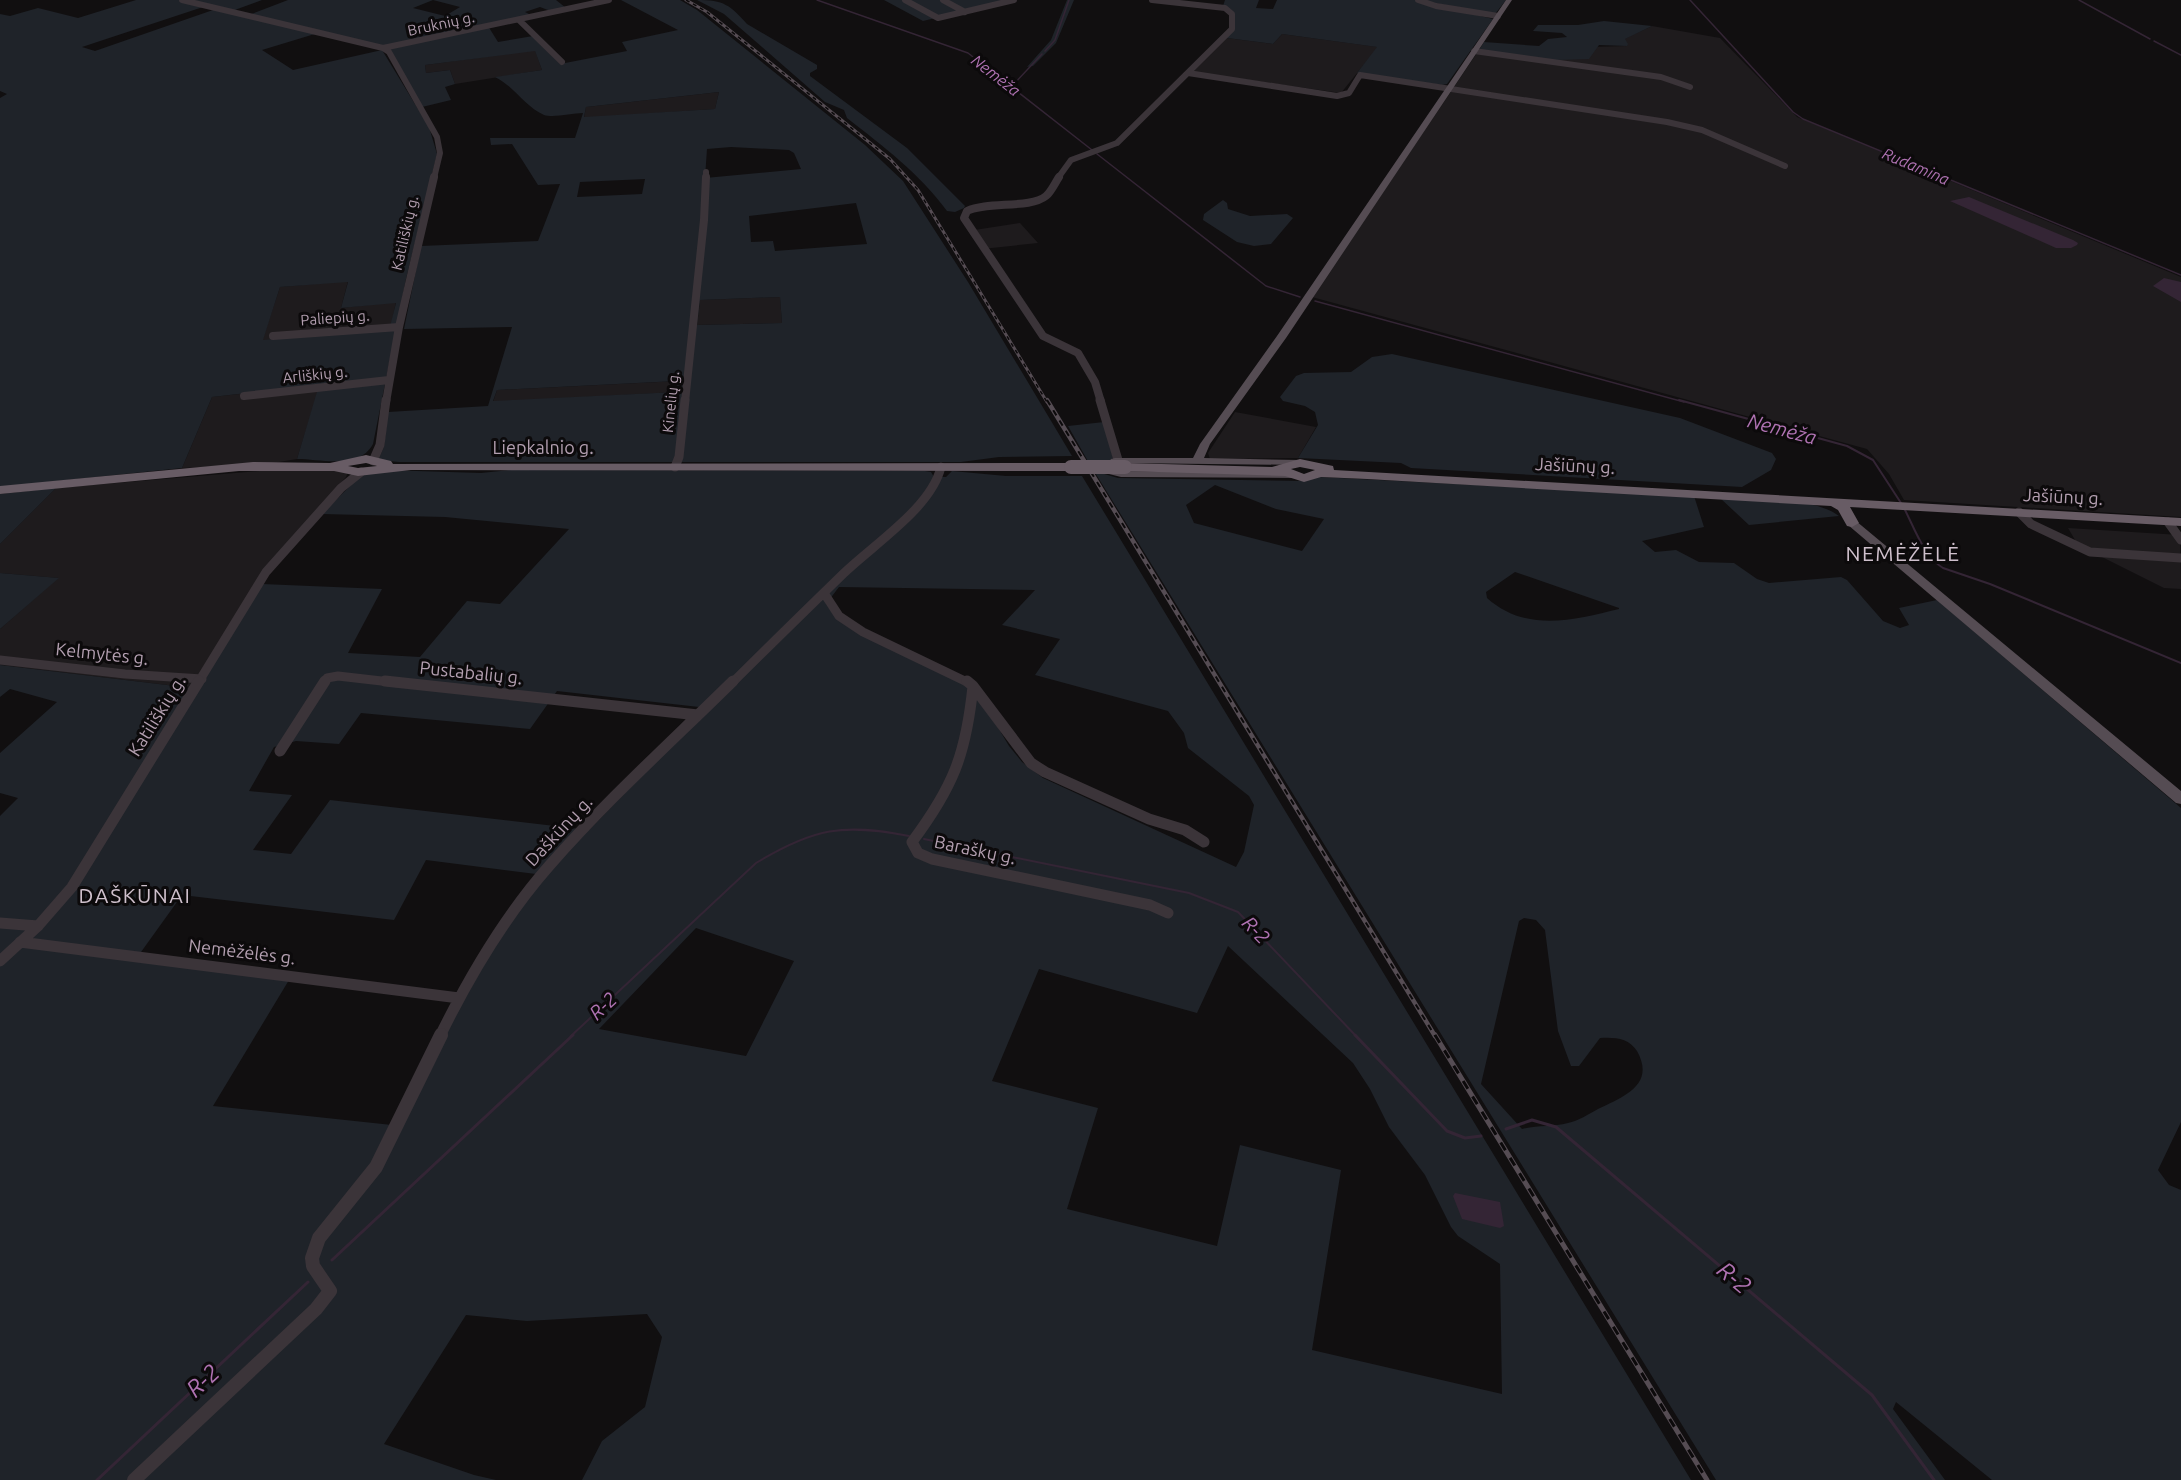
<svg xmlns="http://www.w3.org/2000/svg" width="2181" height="1480" font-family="Ubuntu,sans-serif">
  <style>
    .built { fill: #1e1b1d }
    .green { fill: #1f2329; fill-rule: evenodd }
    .water { fill: #342535 }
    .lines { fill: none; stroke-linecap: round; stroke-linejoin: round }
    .stream-far2 { stroke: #342535; stroke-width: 1.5 }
    .stream-far1 { stroke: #342535; stroke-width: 2 }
    .stream { stroke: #342535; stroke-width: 3 }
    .minor-far4 { stroke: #3b3439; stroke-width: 6 }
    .minor-far3 { stroke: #3b3439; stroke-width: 8 }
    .minor-far2 { stroke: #3b3439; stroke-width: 9 }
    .minor-far1 { stroke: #3b3439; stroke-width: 11 }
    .minor { stroke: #3b3439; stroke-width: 14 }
    .major { fill: #554c53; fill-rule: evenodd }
    .highway { fill: #685c65; fill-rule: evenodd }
    .rail-far2-casing { stroke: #554c53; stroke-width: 3 }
    .rail-far1-casing { stroke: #554c53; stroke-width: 4.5 }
    .rail-casing { stroke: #554c53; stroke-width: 5 }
    .rail-far2 { stroke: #0c0a0b; stroke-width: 1.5; stroke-dasharray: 4; stroke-linecap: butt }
    .rail-far1 { stroke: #0c0a0b; stroke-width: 2; stroke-dasharray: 6; stroke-linecap: butt }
    .rail { stroke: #0c0a0b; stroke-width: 3; stroke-dasharray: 9; stroke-linecap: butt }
    .highway-bridge { stroke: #685c65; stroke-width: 14 }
    .labels { text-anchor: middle; stroke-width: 6; stroke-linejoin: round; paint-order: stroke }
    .far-street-label { font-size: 15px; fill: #b39fb0; stroke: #0c0a0b }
    .far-water-label { font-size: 16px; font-style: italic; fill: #af72b2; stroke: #0c0a0b }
    .street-label { font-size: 18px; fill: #b39fb0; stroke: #0c0a0b }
    .water-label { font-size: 20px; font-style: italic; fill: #af72b2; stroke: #0c0a0b }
    .quarter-label { font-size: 21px; letter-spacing: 1.5px; fill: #cfc0cc; stroke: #0c0a0b }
    .near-water-label { font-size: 24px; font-style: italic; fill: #af72b2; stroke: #0c0a0b }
  </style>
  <rect width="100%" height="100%" fill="#110f10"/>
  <path class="built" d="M1652,26l68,12 77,79 384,160v240l-277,-17 -15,-26 -22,-25 -555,-152 167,-247 148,-4 -3,-7z
    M1282,34l96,13 -37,46 -148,-21 34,-34 46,6z
    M535,50l7,20 -87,14 -5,-14 -24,3 -1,-8z
    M719,92l-4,17 -131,9 2,-11z
    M1020,223l18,20 -56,6 -14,-18z
    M348,281l-7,27 55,-6 -6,28 -128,11 18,-54z
    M780,297l2,26 -85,2 3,-25z
    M678,381l-1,11 -184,10 4,-12z
    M320,385l-23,74 -30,5 -85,4 30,-71z
    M1235,412l81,15 -18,31 -88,1 -2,-6z
    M337,470l11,2 -2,5 -68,77 -86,134 -192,-23v-36l58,-51 -58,-5v-29l56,-56 203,-17z
    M2068,528l112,7 1,54 -17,-1 -86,-43z"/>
  <path class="green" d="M136,0h43l139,33 -56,17 31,20 89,-20 47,77 8,27 -31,125 -33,165c-14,26 -52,15 -76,15l22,-74 -107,12 -30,71 -182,19v-389l7,-4 -7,-3v-77l10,2 28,-8 40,10zM203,7l10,3 -118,41 -13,-4zM348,282l-7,26 55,-5 -7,27 -126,10 17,-53z
    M187,0h75l-30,11z
    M288,0h268l10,8 -13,4 -13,-5 -15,5 8,4 -45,10 10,16 35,-6 27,28 67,-13 -5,-9 56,-12 -57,-30h59l17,10 168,135 38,36 65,101 104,174 -73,1 -38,5h-562l-21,-2 6,-13 4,-35 100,-6 24,-79 -108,2 17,-83 117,-5 22,-57 -22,1 -26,-41 -21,1 -1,-7h85l8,-25c-11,0 -29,5 -39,2 -19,-8 -30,-29 -49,-38l47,-7 -7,-19 -110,14 1,8 24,-3 5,14 -10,3 6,13 -29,7 -32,-55 -141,-37zM433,0l27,7 -15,9 -32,-8zM719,92l-4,17 -131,8 2,-10zM731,147l58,3 5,3 7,16 -96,9 2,-29zM645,179l-3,15 -65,3 3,-15zM856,203l11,41 -92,7 -2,-10 -22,1 -2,-26zM780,297l2,26 -85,2 3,-25zM677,381l-1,11 -183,9 4,-11z
    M697,0c27,0 33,5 50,24l70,41v4l-7,4v3l97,72 58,58 -1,2 -9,4 -8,-1c-28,-38 -63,-64 -100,-93l-3,-8 -19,-8 -101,-88z
    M884,0h126l-87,21z
    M1067,0h7l-18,43 -23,23 -6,1 24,-27z
    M1225,0h34l-3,8 17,1 4,-9h138l78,19 -46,65 -5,1 -85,-12 20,-26 -95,-13 -9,10 -46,-6 6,-25 -10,-7z
    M1420,0h86l-11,14h-5z
    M1604,21l48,5 -27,13 3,5 -1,2 -28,-1 -10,14 -34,1 -76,-10 5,-8 55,4 9,-7 19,-2 -5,-4 -29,-2 5,-6h40z
    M1223,200l4,3 1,6 22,7 37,-2 6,4 -22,26 -17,2 -17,-4 -34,-22 1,-6z
    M1392,354l288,64 92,35 4,6 -5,11 -29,17 -331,-19 -10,-5 -103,-5 20,-33 -3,-13 -10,-6 -22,-5 -3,-4 16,-21 8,-3 47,-1 21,-15z
    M1104,422l9,36 -3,3 -21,2 -21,-37z
    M385,470l96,3 30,-3 414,1 6,1 3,5h12l6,-6 54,5h76l609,1004h-1109l20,-39 43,-34 17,-70 -15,-23 -120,7 -61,-6 -82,129 90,31 22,5h-496v-515l44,-39 218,-342 120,5 -34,64 72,4 47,-56 33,3 69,-75 -124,-12 -123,-3 39,-39zM839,587l196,3 -33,35 58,14 -25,36 133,36 16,22 4,15 61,48 5,9 -10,47 -8,15 -193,-89 -21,-16 -13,-16 -28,-47 -24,-20 -119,-59 -12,-16zM557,691l151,17 -119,122 -259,-30 -39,54 -38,-4 39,-55 -43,-4 25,-44 22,-6 43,3 22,-31 169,16zM426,860l110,14 -144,251 -179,-19 76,-126 -153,-21 46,-64 212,25zM696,928l98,33 -48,95 -147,-27zM1228,946l125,117 17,26 19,38 36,48 26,52 7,9 42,28 2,130 -190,-44 29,-180 -101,-25 -23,101 -150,-37 31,-101 -106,-27 47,-112 158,44z
    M1094,471l24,7 186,3 15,-4 375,19 10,31 -62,14 13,11 21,-2 23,12 35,1 23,16 12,4 72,-6 6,3 36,41 17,7 9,-3 -10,-17 38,-8 244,208v314l-23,48 11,15 12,5v290h-189l-96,-78 -3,7 52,71h-229zM1215,485l61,24 48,10 -22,32 -108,-28 -8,-18zM1515,572l104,36v1c-45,11 -93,24 -132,-11l-1,-6zM1524,918l12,2 9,10 13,101 13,35h8l21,-28c14,-1 29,0 37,13 19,34 -14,46 -39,58 -9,5 -20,12 -30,14 -15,4 -30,2 -46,6l-41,-45 38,-163z
    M56,488l-56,56v-50z
    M1720,498c33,2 93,-2 119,18l-90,9z
    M0,573l59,5 -59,51z
    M0,665l192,23 -132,210 -60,58v-140l18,-18 -18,-5v-40l57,-51 -47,-13 -10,8z"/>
  <path class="water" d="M1969,197l104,43 5,3 -1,2 -6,3h-15l-106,-47z
    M2164,278l17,4v20l-28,-16z
    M1455,1193l45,9 4,24 -4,2 -38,-9 -9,-23z"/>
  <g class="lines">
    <path class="stream-far2" d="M817,0l151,53 124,97
      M1690,0l103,112 10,7 378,156
      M2079,0l71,39
      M2154,41l27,14
      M1045,51l10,-11 14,-40
      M1012,86l30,-32
      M1097,154l169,132 34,11
      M1315,301l369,101"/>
    <path class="stream-far1" d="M1679,400l168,46 26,14 28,43
      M1904,508c10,19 20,49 39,60l47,16 191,79
      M924,839l265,54 49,19 118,124
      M571,1036l185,-173c58,-35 87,-40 153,-27"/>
    <path class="stream" d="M1355,1035l92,96 18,7 16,-2
      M1506,1129l26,-9 24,7 316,268 62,85
      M332,1260l241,-225
      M97,1480l211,-198"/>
    <path class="minor-far4" d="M182,0l201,48 6,4 48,85 3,16 -6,25
      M905,0l33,18 76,-18
      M943,0l22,12
      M1418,0l18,6 62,10
      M519,20l43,42
      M383,48l226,-48
      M1474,51l187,26 29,10
      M1188,73l149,23 12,-3 11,-18 307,47 35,8 83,36
      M706,178v-6
      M1058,178l13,-18 46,-17 115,-114v-15l-7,-6 -73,-8"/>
    <path class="minor-far3" d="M1059,177c-4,6 -8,15 -13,19 -16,13 -58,5 -79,15l-3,7 79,118 35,17 17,29 6,20
      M273,336l126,-9
      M244,396l145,-16
      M386,402l13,-75 35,-150
      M685,402l19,-182 2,-43"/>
    <path class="minor-far2" d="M1100,400l18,60
      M373,461l7,-16 6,-45
      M675,467l4,-10 6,-57
      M2019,512l12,12 59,28 91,6
      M2168,522l13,18
      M824,593l15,23 24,16 106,51
      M0,660l125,14 77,5
      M198,683l68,-111 75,-84 20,-16
      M324,683l3,-5 11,-2 61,7
      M732,683c37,-37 74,-73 111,-109 31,-30 88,-66 98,-107"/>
    <path class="minor-far1" d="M385,681l313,34
      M967,681l6,5c-7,69 -20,101 -61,156l6,11 14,6 218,46 18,8
      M973,686l58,77 14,9 104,47 36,11 19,12
      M280,751l45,-70
      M0,923l38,3
      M20,942l439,56
      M0,961l38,-35 34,-39 127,-206
      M440,1036c29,-59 65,-120 109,-170 57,-65 122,-124 184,-185"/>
    <path class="minor" d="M134,1480l182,-171 14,-18 -17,-25 -1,-8 7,-20 57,-71 65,-132"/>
    <path class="major" d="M1506,0h6l-226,338 -76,106 -6,14 96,2 4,1v4l-181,-2 -6,3 1,4 3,1 175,2 4,1v4l-179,-1 -12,-3 -3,-8 5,-7 4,-1h78l7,-14 77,-108z
      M1852,520l4,1 325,270v13l-5,-1 -328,-278v-4z"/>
    <path class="highway" d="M366,455l25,6 2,3 678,-1 7,4 -7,4 -660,-1 -53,6 -24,-5h-95l-239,23v-8l253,-24 77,1zM366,463l11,3 -19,2 -10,-2z
      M1300,459l33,7 1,4 847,48v8l-331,-19 9,16 -7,4 -5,-1 -9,-16 -7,-4 -464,-27 -46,-2 -17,5 -19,-6 -160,-5 -7,-4 7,-4 147,4zM1300,467l15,3 -11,4 -13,-5z"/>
    <g class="rail-far2-casing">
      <path id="rail-far2" d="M686,0l21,12 183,147 28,31 129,212"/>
    </g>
    <g class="rail-far1-casing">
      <path id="rail-far1" d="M1047,400l388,636"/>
    </g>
    <g class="rail-casing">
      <path id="rail" d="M1435,1035l272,445"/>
    </g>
    <use href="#rail-far2" class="rail-far2"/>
    <use href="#rail-far1" class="rail-far1"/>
    <use href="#rail" class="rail"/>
    <path class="highway-bridge" d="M1071,467h54"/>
  </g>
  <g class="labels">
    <g class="far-street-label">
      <text transform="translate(441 24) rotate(-12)" y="5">Bruknių g.</text>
      <text transform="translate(405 233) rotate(-77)" y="5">Katiliškių g.</text>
      <text transform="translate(335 318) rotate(-4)" y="5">Paliepių g.</text>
      <text transform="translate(315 375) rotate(-6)" y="5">Arliškių g.</text>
      <text transform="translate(671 402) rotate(-84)" y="5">Kinelių g.</text>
    </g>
    <g class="far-water-label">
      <text transform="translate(996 75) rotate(38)" y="6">Nemėža</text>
      <text transform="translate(1916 166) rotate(23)" y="6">Rudamina</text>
    </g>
    <g class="street-label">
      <text x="543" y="454">Liepkalnio g.</text>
      <text transform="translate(1575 466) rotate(3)" y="6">Jašiūnų g.</text>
      <text transform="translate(2063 497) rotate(3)" y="6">Jašiūnų g.</text>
      <text transform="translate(102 654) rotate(6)" y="6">Kelmytės g.</text>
      <text transform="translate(471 673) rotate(6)" y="6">Pustabalių g.</text>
      <text transform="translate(157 716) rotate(-58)" y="6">Katiliškių g.</text>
      <text transform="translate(559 831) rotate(-47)" y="6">Daškūnų g.</text>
      <text transform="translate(975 850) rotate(12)" y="6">Baraškų g.</text>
      <text transform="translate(242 952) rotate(7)" y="6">Nemėžėlės g.</text>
    </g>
    <g class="water-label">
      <text transform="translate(1782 429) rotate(15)" y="7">Nemėža</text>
      <text transform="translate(1256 930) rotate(46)" y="7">R-2</text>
      <text transform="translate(603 1006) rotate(-43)" y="7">R-2</text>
    </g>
    <g class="quarter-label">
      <text x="1903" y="561">NEMĖŽĖLĖ</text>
      <text x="135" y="903">DAŠKŪNAI</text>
    </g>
    <g class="near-water-label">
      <text transform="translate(1734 1278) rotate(40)" y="8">R-2</text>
      <text transform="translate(203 1381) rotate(-43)" y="8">R-2</text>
    </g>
  </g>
</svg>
